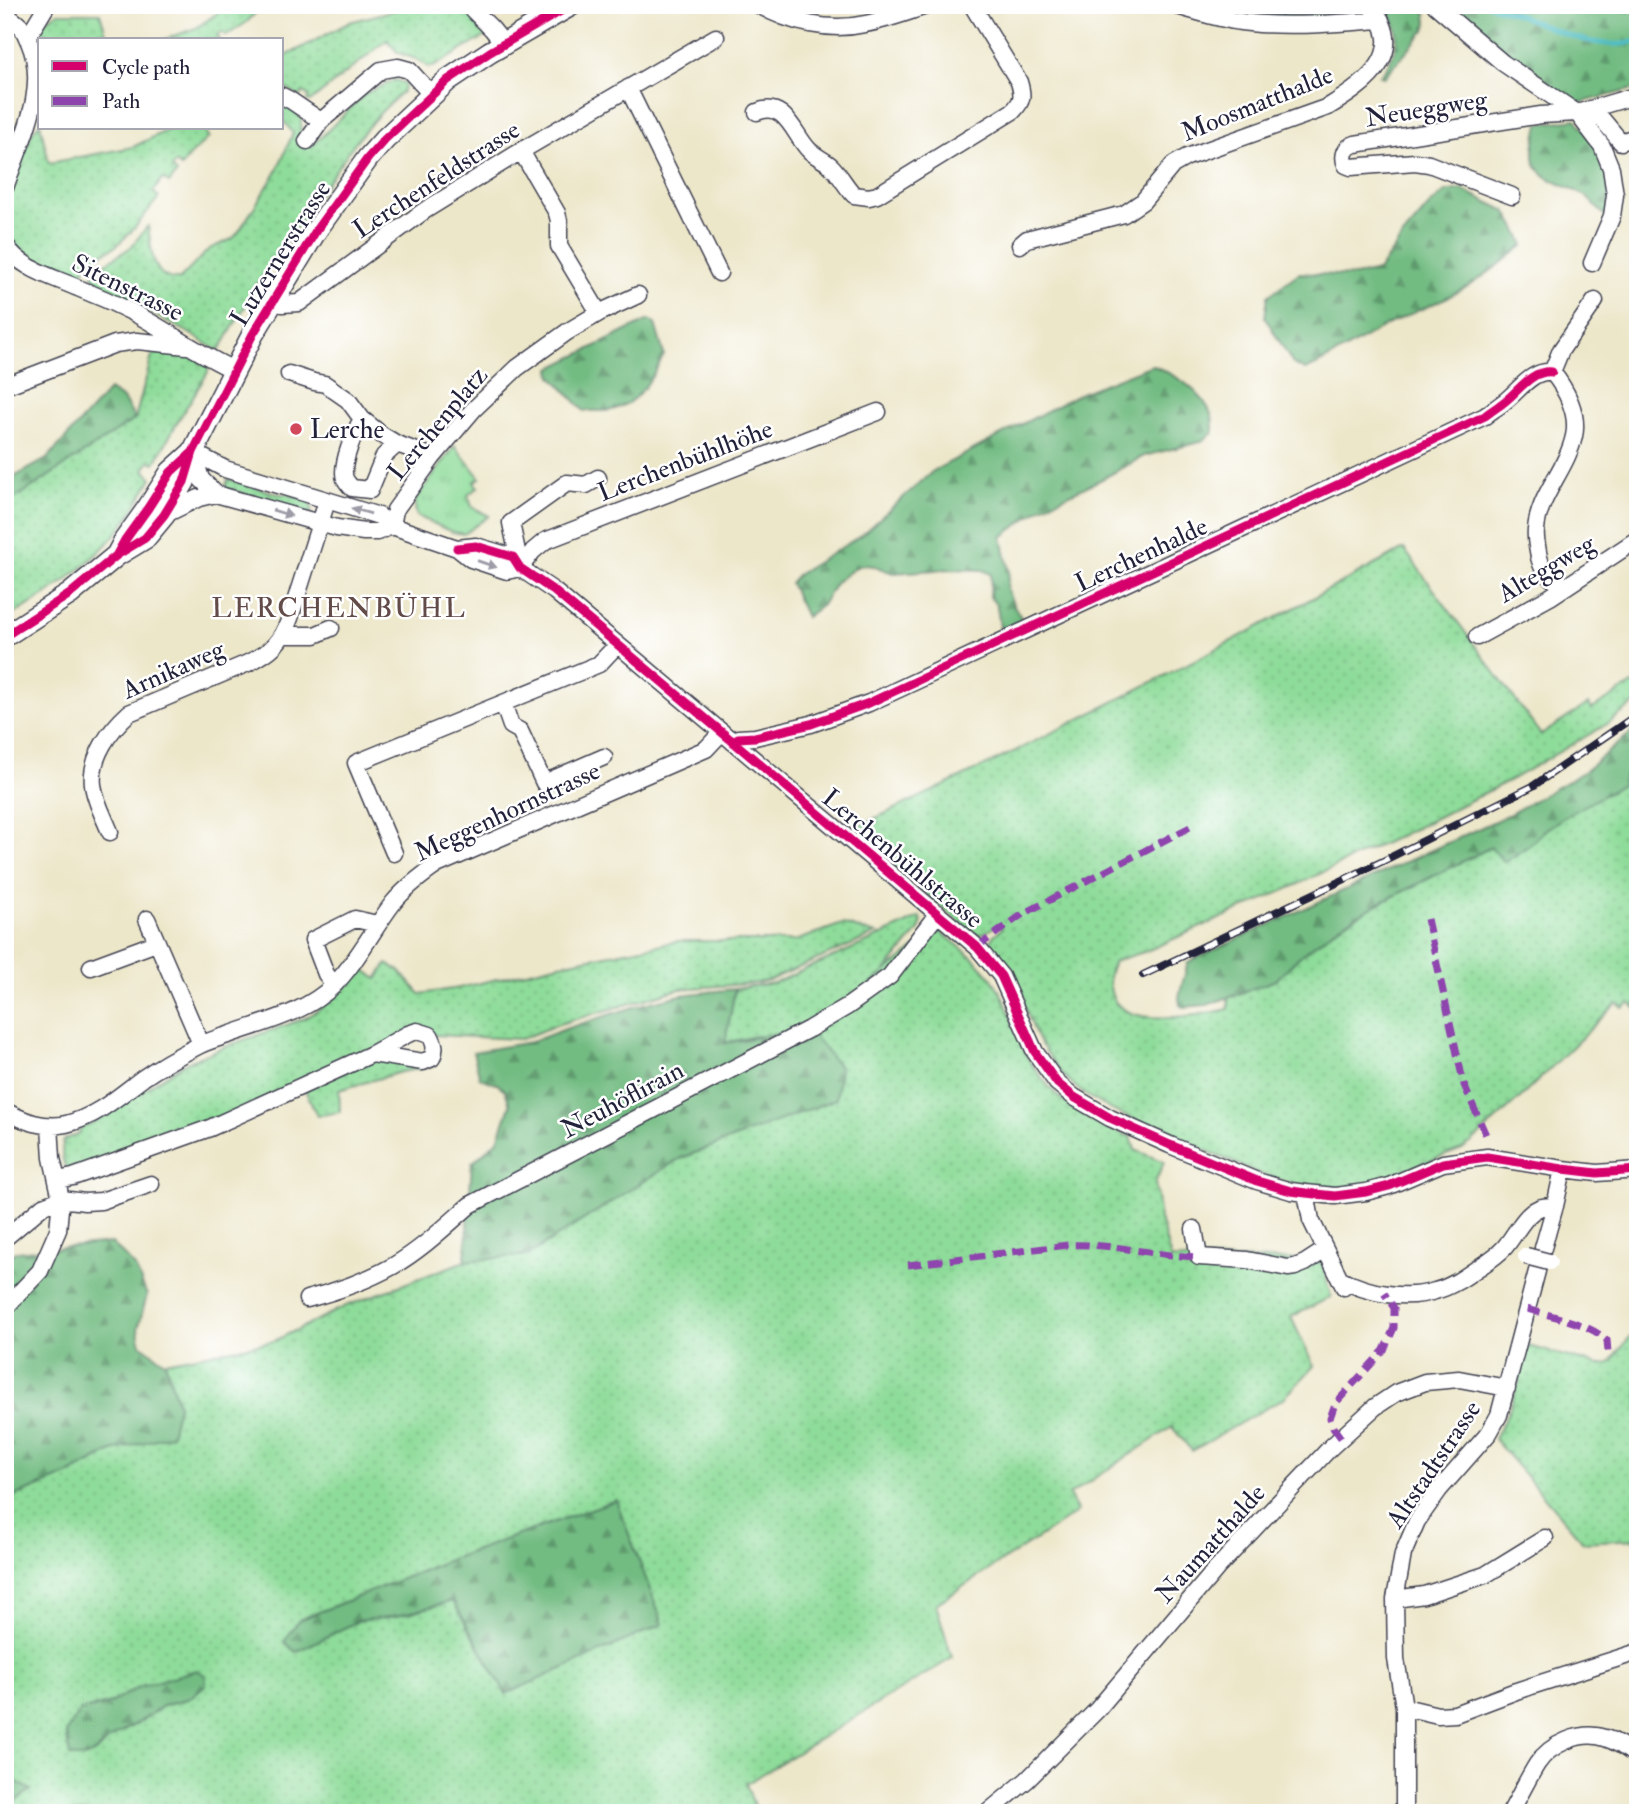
<svg xmlns="http://www.w3.org/2000/svg" width="1643" height="1818" font-family="'IM FELL Double Pica',serif">
  <style>
    .grass { fill: url(#grass-dots); stroke: #587f6a; stroke-width: 2; fill-rule: evenodd }
    .forest { fill: url(#forest-firs); stroke: #4a6f5e; stroke-width: 2 }
    .park { fill: url(#park-tufts); stroke: #587f6a; stroke-width: 2 }
    .lines { fill: none; stroke-linecap: round; stroke-linejoin: round }
    .stream { stroke: #4dbcc3; stroke-width: 5 }
    .minor-casing { stroke: #404050; stroke-width: 19 }
    .major-casing { stroke: #404050; stroke-width: 24 }
    .minor { stroke: #fff; stroke-width: 16 }
    .major { stroke: #fff; stroke-width: 21 }
    .rail-casing { stroke: #22223b; stroke-width: 8 }
    .rail { stroke: #fff; stroke-width: 5; stroke-dasharray: 16; stroke-linecap: butt }
    .minor-bridge-casing { stroke: #404050; stroke-width: 19; stroke-linecap: butt }
    .minor-bridge { stroke: #fff; stroke-width: 16 }
    .quiet { stroke: #8e44ad; stroke-width: 7; stroke-dasharray: 14 7; stroke-linecap: butt }
    .cycleway-casing { stroke: #fff; stroke-width: 13 }
    .cycleway { stroke: #d6006c; stroke-width: 9 }
    .oneway { fill: #9c9ca7 }
    .poi-dot { fill: #d1495b; stroke: #fff; stroke-width: 2.5 }
    .labels { text-anchor: middle; stroke-width: 5; stroke-linejoin: round; paint-order: stroke }
    .street-label { font-size: 26px; fill: #22223b; stroke: #fff }
    .poi-label { font-size: 26px; fill: #22223b; stroke: #fff; text-anchor: start }
    .neighbourhood-label { font-size: 28px; letter-spacing: 2px; fill: #624b48; stroke: #fff }
  </style>
  <defs>
    <pattern id="grass-dots" width="8" height="8" patternUnits="userSpaceOnUse" patternTransform="scale(1.75)"><rect width="8" height="8" fill="#8edc9a"/><path d="M2 2h.1M6 6h.1" fill="none" stroke="#7abc86" stroke-width="1.8" stroke-linecap="round"/></pattern>
    <pattern id="forest-firs" width="22" height="20" patternUnits="userSpaceOnUse" patternTransform="scale(1.75)"><rect width="22" height="20" fill="#72bc82"/><path d="M5 1l3.5 6h-7zM16 11l3.5 6h-7z" fill="#5d986c"/></pattern>
    <pattern id="park-tufts" width="24" height="20" patternUnits="userSpaceOnUse" patternTransform="scale(1.75)"><rect width="24" height="20" fill="#8edc9a"/><path d="M3 7l-1-3M5 7V3M7 7l1-3M15 17l-1-3M17 17v-4M19 17l1-3" fill="none" stroke="#7abc86"/></pattern>
  </defs>
  <rect width="100%" height="100%" fill="#fff"/>
  <filter id="ink" filterUnits="userSpaceOnUse"><feTurbulence type="fractalNoise" baseFrequency=".0143" numOctaves="2"/><feDisplacementMap in="SourceGraphic" scale="14" xChannelSelector="R" yChannelSelector="G"/><feConvolveMatrix kernelMatrix="1 2 1 2 8 2 1 2 1" color-interpolation-filters="sRGB"/></filter>
  <filter id="wash" filterUnits="userSpaceOnUse"><feTurbulence type="fractalNoise" baseFrequency=".00686" numOctaves="4" result="noise"/><feDisplacementMap in="SourceGraphic" scale="28" xChannelSelector="R" yChannelSelector="G"/><feGaussianBlur stdDeviation="1.57" result="paint"/><feColorMatrix in="noise" values="0 0 0 0 0 0 0 0 0 0 0 0 0 0 0 0 0 1.4 0 .05"/><feComposite in="paint" operator="in"/></filter>
  <g filter="url(#wash)">
    <rect width="100%" height="100%" fill="#ede7ca"/>
    <path class="grass" d="M229,5h28l3,3 -13,14 -21,14 -4,-4 -5,3 3,5h-57l33,-12z
      M414,5h49l23,26v5l-53,31h-5l-12,-8 -18,-6 -11,-13 -77,62 -3,-1 2,-5 -6,-4 -3,5 -18,-11v-28l68,-36z
      M58,13h42l8,27h-68v31c-4,-25 -9,-45 18,-58z
      M395,80l9,3 1,2 -3,7 -23,22 -23,27 -35,50 -63,93 -39,67 -35,-21 -80,-41 -9,-2 -2,-11 4,-7 34,-22 17,-21c3,21 3,56 32,53l29,-30 23,-10 5,-5 39,-61 17,-40 -11,-14v-18l19,14v29l10,3 55,-54z
      M40,123l9,40 84,-16 39,-19h38l-5,4 4,5 -21,21 -7,9 -5,-4 -4,5 5,5 -8,10 -7,-4 -9,13 6,5 -26,33 -17,16 -23,13 -6,5 -11,19 -31,-13 -33,-24 -7,-16v-25l10,-33 18,-41z
      M155,345l24,4 22,10 -2,3 3,2 2,-2 4,5v5l-30,49 -23,42 -5,-2 -6,9 8,8c-12,20 -23,42 -39,59 -29,33 -69,61 -108,82v-114l130,-86z
      M228,479l50,15h11l21,8 2,6 -1,6 -86,-26z
      M1404,549l137,186 47,-31 4,5 46,-28v20l-29,22 -95,55 -98,50 -124,59 -148,65 -30,9c-6,14 -6,16 -3,31 9,40 90,23 118,17l-1,-11 48,-18 25,-25 34,-26 41,-24 115,-58 14,15 27,-19 13,-13 16,-11 69,-39 8,-7v238l-8,-8 -7,5 -6,-5 -95,93 -50,46 -10,7 -95,35 -28,4h-26l-21,-4 -34,-11 -144,-62 -27,-15 -9,-7 -16,-15 -24,-34 -24,-60 -13,-19 -13,-14 5,-11 9,-8 -4,-4c-9,6 -16,14 -26,9l-122,-103c188,-87 372,-182 554,-281z
      M920,917l2,4 -3,9 -40,49 -96,59 -28,-2 -30,7 10,-54 39,-6 98,-43z
      M842,924l34,10 -104,45 -15,4 -77,6 -121,35 -38,15 -86,-4 -11,-8 -214,97 -143,48c-4,-11 -7,-21 -3,-32l16,-7 -1,-4 15,-7 91,-59 42,-17 76,-27 14,-8 27,-22 17,-22 16,12 10,-15 12,6 21,24 39,-6 101,-24 118,-23h117z
      M936,931h3c20,15 41,30 55,51 14,19 18,43 28,64 12,28 38,56 64,71 14,8 30,14 45,20l4,13 29,12 -9,21 5,36 11,40 148,1 3,2 9,35 -40,20 23,49 -29,31 -93,54 -20,-24 -103,68 9,17 -142,92 16,54 -206,126 11,29h-752v-5l26,-18 -14,-8 -12,3v-285l65,-26 42,-23 59,-16 7,-30 -13,-43 109,-21 72,-35 119,-45 63,-6 151,-96 157,-60 -25,-67zM616,1500l-110,194 -53,-93 -57,15 -38,5 -59,-1 158,-63zM190,1698l-27,8 -25,17 -29,16 -12,12 -13,7 -5,-47 29,-7z
      M371,1059l61,5 2,2 -33,6 -62,18 1,22 -23,4 -12,-26z
      M1630,1337l8,1v201l-55,3 -89,-103 14,-27 10,-27 10,-39 71,19 11,-2z"/>
    <path class="forest" d="M1192,5h162l3,10 -23,-1 -89,4z
      M1381,5h37l8,8 1,10 -2,7 -41,47 -4,-1c13,-16 23,-38 12,-57 -3,-5 -7,-10 -11,-14z
      M1455,5h183v83l-59,15 -10,-4 -68,-42 -51,-47z
      M1576,119l24,30 13,42 -5,26c-10,-6 -15,-16 -25,-22 -7,-5 -16,-8 -25,-12 -32,-15 -25,-29 -19,-59z
      M1461,189l45,22 10,17 8,17c-20,16 -39,32 -61,44 -25,14 -52,24 -78,37 -27,15 -52,32 -80,44l-12,-6 -28,-47 3,-21 31,-23 56,3 23,-5 26,-36 25,-29 16,-14z
      M649,320l6,4 9,31c-12,23 -25,48 -52,55 -9,2 -20,0 -28,1l-32,-35 -1,-8z
      M1152,365c23,10 50,25 60,51 1,5 1,12 1,17l-13,9 -56,14 -44,24 -58,27 -40,30 7,34 -2,18 6,15 12,20 -24,10 -4,-28 -7,-9 1,-23 -9,-4 -31,-1 -58,4 -19,-7 -9,-1 -7,1 -22,16 -14,23 -16,12 -16,-34 7,-8 63,-39 73,-65 148,-78z
      M109,390l14,9 12,20 -130,86v-23l42,-23z
      M1638,727l-1,46 -7,7 -69,39 -16,11 -13,13 -24,17 -4,2 -13,-15 -115,58 -41,24 -34,26 -25,25 -69,25 -24,2 -3,-2 -1,-8 9,-35 320,-147 77,-44z
      M735,989l-10,54 48,-9 8,2 30,-4 29,36 -4,31 -157,60 -151,96 -63,6 7,-98 26,-23 12,-35 -5,-15 -8,-6 -17,-6 -7,-26 58,-10 37,-14 72,-23 41,-10z
      M112,1243l23,24 12,28 -9,34 2,15 25,18 13,43 -7,30 -59,16 -42,23 -65,26v-240l10,-8z
      M616,1500l47,124 -157,70 -53,-93 -57,15 -38,5 -62,31 -12,-10 15,-22 158,-63z
      M196,1670l9,5 1,9 -16,14 -27,8 -25,17 -29,16 -12,12 -14,7 -13,-2 -4,-24 14,-21 28,-7 31,-17z
      M17,1782l14,8 -26,18v-23z"/>
    <path class="park" d="M455,446l25,32 -6,4 4,5 -10,8 4,12 17,9 -25,18 -12,-2 -35,-16 -2,-8 1,-9z"/>
    <g class="lines">
      <path class="stream" d="M1490,5c41,11 89,43 132,39 5,0 11,-2 16,-4"/>
    </g>
  </g>
  <g filter="url(#ink)">
    <g class="lines">
      <g class="minor-casing">
        <path id="minor" d="M468,5l24,24 12,15
          M759,5c31,18 71,27 106,19 22,-4 43,-12 64,-19
          M1173,5c23,6 45,14 68,17 46,6 94,1 140,-2
          M1435,5l68,58 74,50 25,33 9,22 4,27 -3,21 -20,47
          M5,14c5,4 13,9 17,14 3,4 5,10 7,14 21,48 -9,100 -24,146
          M27,38l20,-33
          M628,88l91,185
          M282,96l8,4 31,21
          M757,112c28,-12 36,21 51,37 6,7 15,10 22,16 10,9 15,21 24,30l15,2 8,-2 136,-84c10,-10 10,-16 6,-29l-47,-77
          M1580,114l22,5 19,23 17,-6
          M307,141l14,-20 60,-51 17,-3 11,3 23,25
          M521,151l36,62 2,8v25l40,67
          M1512,196l-83,-32 -14,-2 -64,5 -5,-2c-4,-9 -1,-18 9,-21l186,-29 36,-2 61,-18
          M5,244c15,25 48,33 73,44 18,7 36,15 54,24 35,18 66,42 102,58
          M1020,245l7,-6 97,-25 19,-13 30,-36 14,-8 141,-50c40,-24 82,-55 42,-102
          M272,301l10,3 17,-1 125,-92 97,-60 195,-114
          M1552,372c14,17 27,42 22,64 -7,33 -36,60 -38,94 -1,7 1,15 2,22 3,19 11,28 29,34
          M1552,372l9,-22 34,-49
          M289,374l25,8 11,2 23,16 14,19 20,16 15,9 36,13
          M5,386l110,-42 22,-3 50,5
          M362,419c-7,12 -22,46 -17,60 0,1 6,8 7,9l18,2 14,-34 13,-12
          M193,452l32,17 154,47 13,10 65,22 14,11 36,12 13,-3
          M193,452l8,27 15,15 121,34 27,4h13l15,-6
          M164,515l35,-17 17,-4
          M392,526l3,-16 38,-53 40,-47 44,-42 50,-36 32,-19 39,-18
          M457,548l19,-2 37,11 7,11 34,23 423,356 24,29 34,76 22,31 17,14 36,21 60,27 87,36 34,10 15,2 29,3 31,-4 23,-6 54,-23 44,-6 76,12 34,4 41,-3
          M520,566l-9,-43 56,-40 19,2 12,-7
          M520,568l13,-17 12,-10 333,-129
          M284,635h31l16,-7
          M1477,637l73,-40 88,-58
          M503,703l8,23 9,5 24,52 60,-26
          M733,742l5,-4 17,-1 56,-13 58,-21 616,-287c6,-5 13,-9 19,-14 15,-11 27,-32 48,-30
          M110,832c-6,-15 -15,-31 -17,-47 -3,-28 17,-55 36,-72l119,-50c24,-12 33,-20 42,-45l37,-117
          M394,853l-38,-90 243,-99 18,-19
          M147,919l54,125
          M91,967l65,-24
          M334,985l-8,-11 -13,-34 42,-21 22,5
          M5,1111c19,10 39,18 61,13 30,-7 53,-28 77,-46 17,-12 37,-23 55,-32 10,-5 21,-8 30,-11 36,-13 78,-22 106,-50 23,-23 39,-56 59,-82 12,-15 28,-27 44,-38l269,-116 16,-17
          M57,1180l16,-3 137,-49 162,-74 36,-20 9,-3 13,4c5,9 6,14 2,23l-9,4 -51,-8
          M1306,1193l5,27 33,67
          M61,1199l24,3 16,-1 50,-17
          M1194,1229l5,28 48,3 41,8 7,-1 10,-4 20,-13
          M5,1238l38,-32 18,-7
          M1543,1248l12,-42 8,-37
          M1341,1279c27,15 65,21 94,12 16,-4 30,-14 43,-23 9,-6 19,-12 26,-20 11,-12 19,-33 35,-40 4,-2 12,-2 16,-2
          M307,1299c27,-7 61,-19 86,-33 28,-16 53,-40 77,-61l339,-176 39,-23 42,-30 48,-63
          M5,1308l35,-37 18,-41 3,-31 -9,-41 -2,-32
          M1395,1599l29,-4 61,-20 60,-37
          M1404,1707l34,8 17,-1 61,-23 122,-39
          M987,1813l40,-33 70,-70 120,-142 113,-120 45,-41 21,-14 29,-11 34,-3 48,9
          M1404,1813v-106l-8,-48 -1,-60 8,-45 14,-33 22,-31 50,-57 10,-18 38,-144
          M1510,1813c9,-16 17,-33 27,-49 13,-20 44,-34 68,-26 11,3 24,12 33,19"/>
      </g>
      <g class="major-casing">
        <path id="major" d="M118,553l7,-13 23,-32 23,-36 21,-19
          M5,636l65,-42 47,-39 28,-17 19,-23 20,-33 9,-30 60,-118 64,-105 51,-71 17,-19 63,-59 42,-28 81,-47"/>
      </g>
      <use href="#minor" class="minor"/>
      <use href="#major" class="major"/>
      <g class="rail-casing">
        <path id="rail" d="M1143,975l240,-114 150,-75 105,-72"/>
      </g>
      <use href="#rail" class="rail"/>
      <g class="minor-bridge-casing">
        <path id="minor-bridge" d="M1526,1256l23,6"/>
      </g>
      <use href="#minor-bridge" class="minor-bridge"/>
      <path class="quiet" d="M1427,919l37,166 22,50
        M977,947l46,-33 167,-87
        M908,1265l160,-20c44,-2 87,11 131,12
        M1527,1309c27,8 59,13 80,31l1,12
        M1341,1438l-8,-11 -3,-9 5,-14 49,-54 10,-22v-20l-10,-15"/>
      <g class="cycleway-casing">
        <path id="cycleway" d="M457,548l19,-2 37,11 7,11 34,23 423,356 24,29 34,76 22,31 17,14 36,21 60,27 87,36 34,10 15,2 29,3 31,-4 23,-6 54,-23 44,-6 76,12 34,4 41,-3
          M116,556l9,-16 23,-32 23,-36 22,-20
          M5,636l65,-42 47,-39 28,-17 19,-23 20,-33 9,-30 60,-118 64,-105 51,-71 17,-19 63,-59 42,-28 81,-47
          M733,742l5,-4 17,-1 56,-13 58,-21 616,-287c6,-5 13,-9 19,-14 15,-11 27,-32 48,-30"/>
      </g>
      <use href="#cycleway" class="cycleway"/>
    </g>
    <defs><path id="oneway-solid" d="M-6-.8H1V-3.2L6.5 0L1 3.2V.8H-6Z" transform="scale(1.75)"/></defs>
    <g class="oneway">
      <use href="#oneway-solid" transform="translate(361 511) rotate(-164)"/>
      <use href="#oneway-solid" transform="translate(282 513) rotate(17)"/>
      <use href="#oneway-solid" transform="translate(487 564) rotate(19)"/>
    </g>
  </g>
  <circle class="poi-dot" cx="296" cy="429" r="7"/>
  <g class="labels">
    <g class="street-label">
      <text transform="translate(1257 103) rotate(-22)" y="9">Moosmatthalde</text>
      <text transform="translate(1426 108) rotate(-9)" y="9">Neueggweg</text>
      <text transform="translate(436 179) rotate(-33)" y="9">Lerchenfeldstrasse</text>
      <text transform="translate(280 253) rotate(-58)" y="9">Luzernerstrasse</text>
      <text transform="translate(128 287) rotate(26)" y="9">Sitenstrasse</text>
      <text transform="translate(437 423) rotate(-50)" y="9">Lerchenplatz</text>
      <text transform="translate(685 460) rotate(-21)" y="9">Lerchenbühlhöhe</text>
      <text transform="translate(1141 554) rotate(-25)" y="9">Lerchenhalde</text>
      <text transform="translate(1546 568) rotate(-31)" y="9">Alteggweg</text>
      <text transform="translate(173 669) rotate(-24)" y="9">Arnikaweg</text>
      <text transform="translate(507 811) rotate(-25)" y="9">Meggenhornstrasse</text>
      <text transform="translate(903 858) rotate(40)" y="9">Lerchenbühlstrasse</text>
      <text transform="translate(622 1099) rotate(-28)" y="9">Neuhöflirain</text>
      <text transform="translate(1433 1464) rotate(-56)" y="9">Altstadtstrasse</text>
      <text transform="translate(1210 1543) rotate(-48)" y="9">Naumatthalde</text>
    </g>
    <g class="poi-label">
      <text x="310" y="438">Lerche</text>
    </g>
    <g class="neighbourhood-label">
      <text x="339" y="617">LERCHENBÜHL</text>
    </g>
  </g>
  <rect width="1643" height="1818" fill="none" stroke="#fff" stroke-width="28"/>
  <rect x="38" y="38" width="245" height="91" fill="#ffffff" stroke="#a7a7b1" stroke-width="2"/>
  <rect x="52" y="61" width="35" height="10" fill="#d6006c" stroke="#a7a7b1" stroke-width="2"/>
  <text x="102" y="74" font-size="21" fill="#22223b">Cycle path</text>
  <rect x="52" y="96" width="35" height="10" fill="#8e44ad" stroke="#a7a7b1" stroke-width="2"/>
  <text x="102" y="108" font-size="21" fill="#22223b">Path</text>
</svg>
